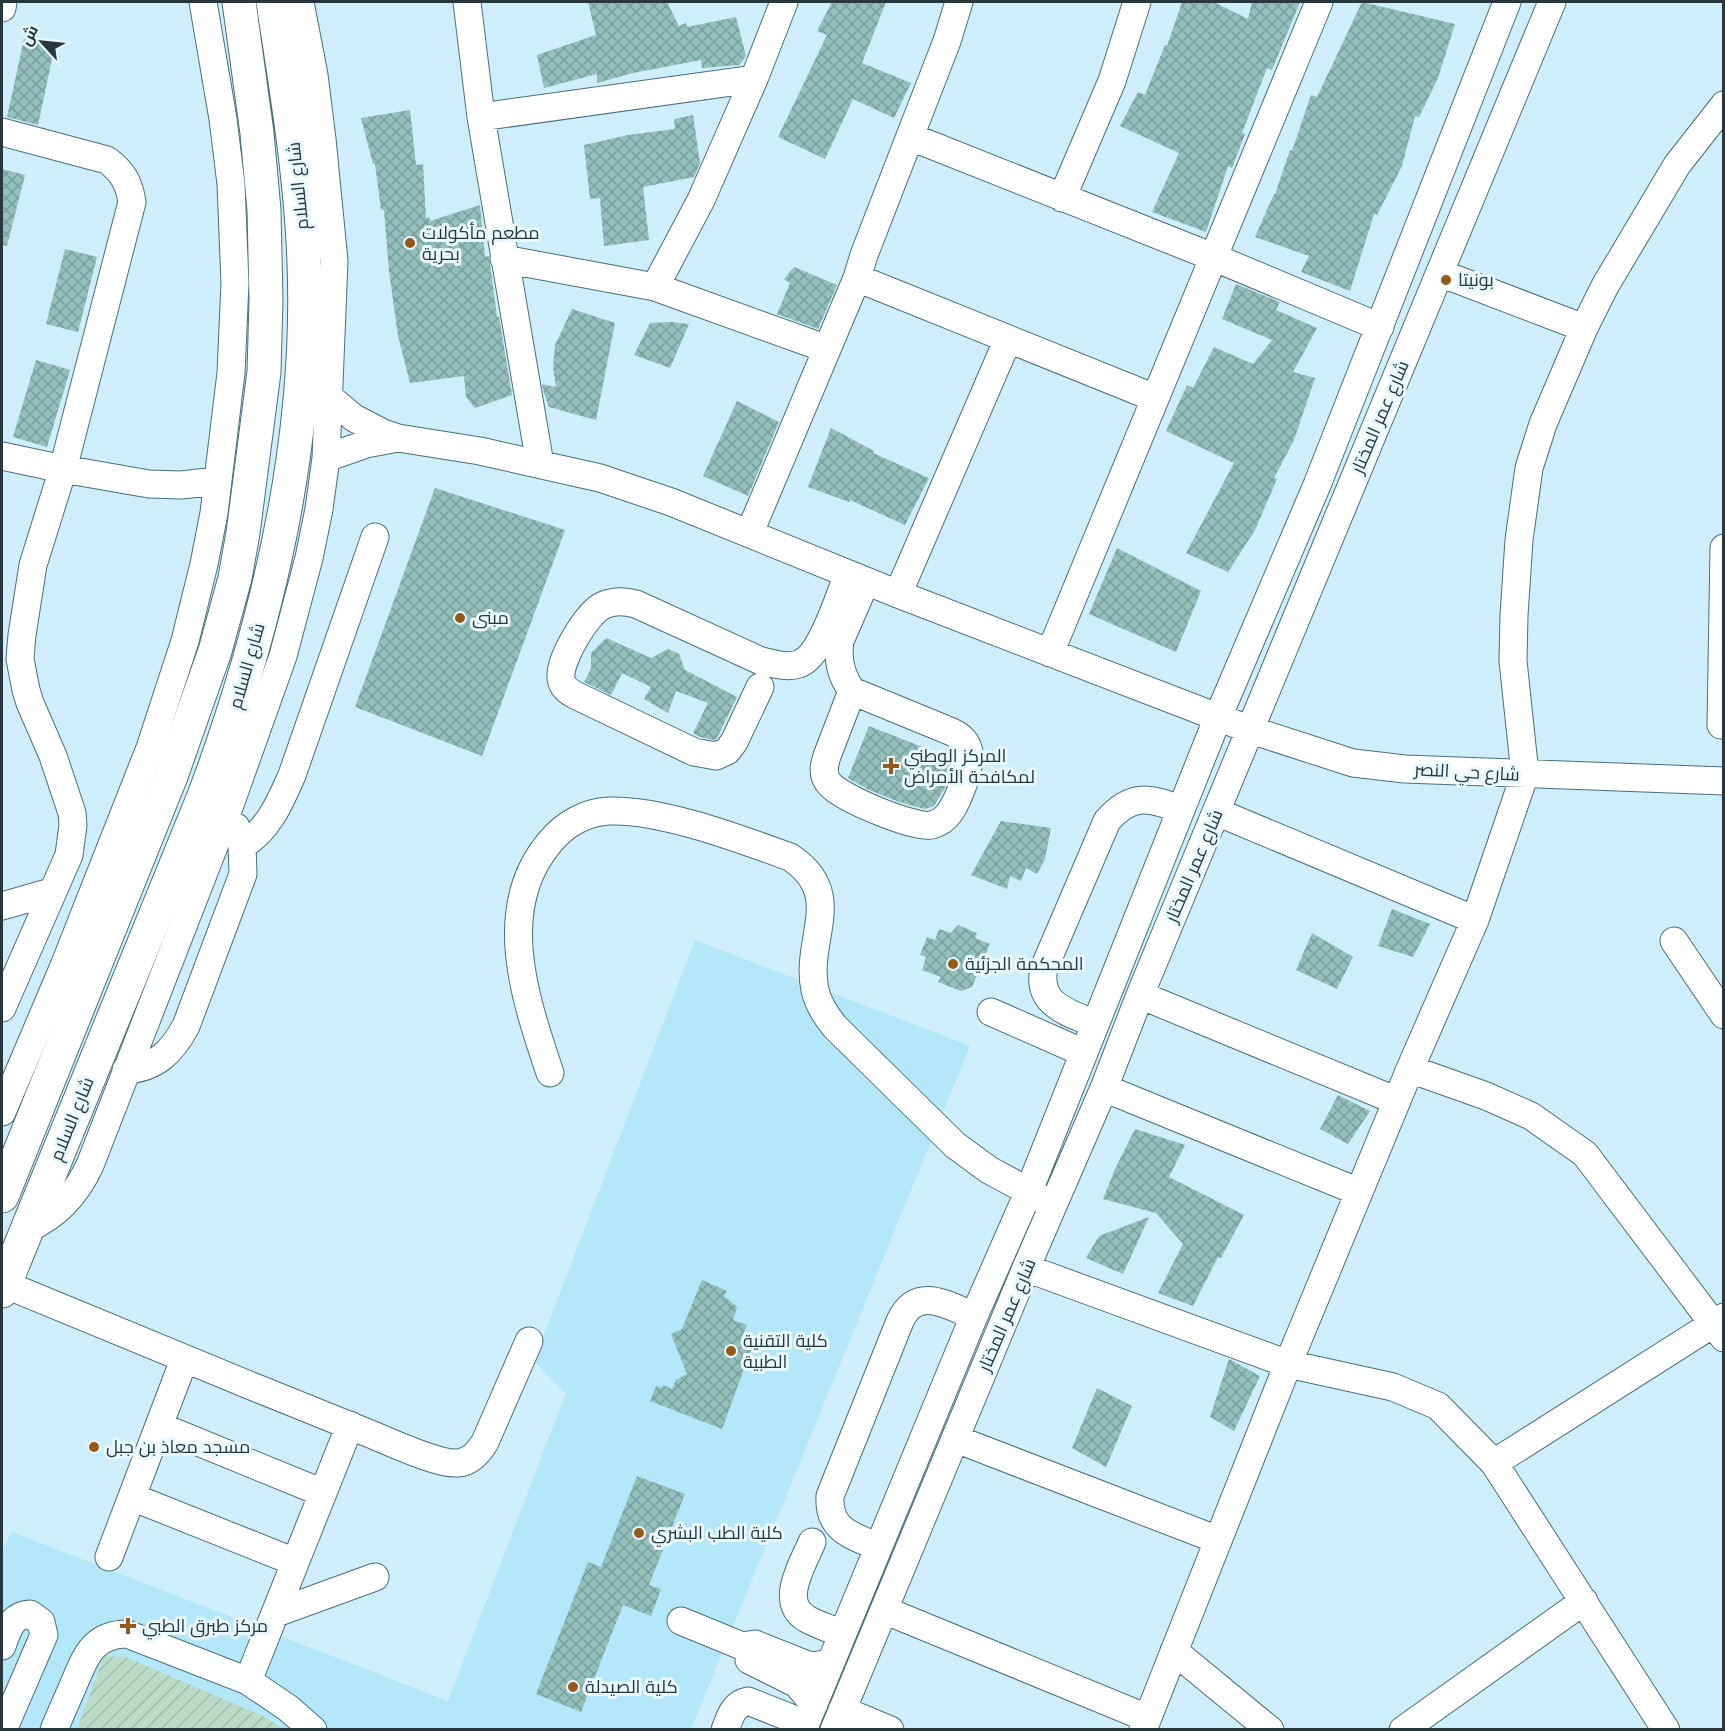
<svg xmlns="http://www.w3.org/2000/svg" width="1725" height="1731" font-family="'PT Sans',Cairo,sans-serif">
  <style>
    .built { fill: #b5e7fa }
    .garden { fill: url(#garden-furrows) }
    .building { fill: url(#building-cross-hatch) }
    .lines { fill: none; stroke-linecap: round; stroke-linejoin: round }
    .minor-casing { stroke: #496f7c; stroke-width: 29 }
    .highway-casing { stroke: #496f7c; stroke-width: 35 }
    .minor { stroke: #fff; stroke-width: 27 }
    .highway { stroke: #fff; stroke-width: 33 }
    .poi-dot { fill: #955a1a; stroke: #e8f8ff; stroke-width: 2 }
    .labels { text-anchor: middle; stroke-width: 6; stroke-linejoin: round; paint-order: stroke }
    .street-label { font-size: 18px; fill: #27373d; stroke: #e8f8ff }
    .poi-label { font-size: 18px; fill: #27373d; stroke: #e8f8ff; text-anchor: start }
  </style>
  <defs>
    <pattern id="garden-furrows" width="10" height="10" patternUnits="userSpaceOnUse" patternTransform="scale(1.5)"><rect width="10" height="10" fill="#bbdbc8"/><path d="M-1 1l2-2M0 10L10 0M9 11l2-2" fill="none" stroke="#a1bdad"/></pattern>
    <pattern id="building-cross-hatch" width="8" height="8" patternUnits="userSpaceOnUse" patternTransform="scale(1.5)"><rect width="8" height="8" fill="#93c0bd"/><path d="M0 0l8 8M0 8l8-8" fill="none" stroke="#789d9b"/></pattern>
  </defs>
  <rect width="100%" height="100%" fill="#ceeefb"/>
  <path class="built" d="M695,940l275,106 -279,683 -689,1v-180l10,-18 436,169 118,-308 -32,-32z"/>
  <path class="garden" d="M104,1656l22,1 137,59 21,13h-207z"/>
  <path class="building" d="M588,2h79l12,24 7,-3 1,4 49,-10 10,39 -7,9 -37,3 -1,-8 -68,13 -36,10v-9l-53,14 -7,-33 59,-20z
    M832,2h54l-24,61 49,20 -17,35 -41,-19 -28,60 -47,-22 49,-102 -10,-4z
    M1182,2h32l34,17 4,-17h48l-28,68 -5,-2 -25,65 3,1 -13,34 -4,-2 -22,66 -54,-20 27,-59 -59,-27 18,-34 7,3 20,-50 2,1z
    M1362,2l93,22 -17,54 -19,39 -4,-1 -13,50 -25,49 -3,-1 -24,77 -49,-19 8,-16 -54,-19 19,-43h1l15,-44 2,1 19,-56 6,2z
    M24,39l31,6 -17,80 -31,-8z
    M410,110l6,55 7,-1 3,54 3,-1 1,4 50,-16 5,52 4,-1 8,61h2l13,78 -37,13 -9,-11 -2,-21 -54,7 -12,-47 -9,-65 -5,-61h-3l-6,-46h-2l-12,-46z
    M693,115l7,48 -6,14 -51,10 6,53 -45,6 -4,-48 -10,1 -6,-54 44,-10 47,-6 -1,-10z
    M2,169l23,6 -18,71 -5,-1z
    M65,249l32,8 -19,75 -32,-8z
    M794,267l43,18 -19,44 -41,-15 13,-31 -6,-4z
    M1236,284l44,18 -4,8 41,18 -24,44 22,6 -21,62 -20,38 3,1 -22,51 -27,42 -42,-19 48,-90 -68,-32 21,-46 6,3 21,-41 39,17 19,-24 -50,-21z
    M572,309l43,14 -19,97 -47,-13 -5,-14 -2,-9 14,3 -3,-20 2,-22z
    M671,322l18,2 -19,44 -36,-13 16,-32z
    M36,360l34,10 -23,77 -34,-10z
    M737,401l42,21 -31,74 -45,-20z
    M831,428l43,23 -1,2 56,25 -24,47 -55,-25 -1,2 -41,-15z
    M435,488l130,42 -83,226 -127,-49z
    M1117,548l84,43 -25,61 -87,-38z
    M606,638l45,20 17,-9 11,5 6,16 52,27 -20,41 -3,2 -14,-3 -7,-4 15,-30 -32,-12 -8,22 -24,-14 7,-12 -29,-14 -11,22 -27,-13 7,-13v-16z
    M869,726l84,33 -7,27 -12,20 -9,3 -26,-7 -32,-13 -19,-11z
    M1001,821l50,7 -6,31 -8,15 -11,-6 -5,13 -11,-5 -3,13 -36,-14z
    M1392,909l38,15 -17,33 -35,-11z
    M958,925l19,8 -2,5 15,6 -18,43 -11,4 -23,-9 3,-5 -19,-7 4,-13 -6,-2 7,-18 8,3 4,-11 12,4z
    M1312,933l41,24 -16,32 -41,-19z
    M1338,1095l32,16 -22,33 -28,-15z
    M1135,1129l50,16 -16,32 75,38 -23,43 -3,-1 -25,49 -35,-13 25,-49 -27,-31 -53,-14 13,-32z
    M1149,1217l-26,57 -37,-16 13,-22z
    M702,1280l25,11 -3,5 13,11 -4,13 14,5 -5,13 12,4 -32,87 -72,-28 6,-15 6,2 1,-3 9,4 4,-9 11,-6 -16,-40 11,-5z
    M1229,1359l31,17 -26,55 -24,-14z
    M1097,1388l35,18 -26,61 -34,-19z
    M637,1476l48,18 -36,91 12,4 -10,27 -28,-11 -42,107 -45,-18 52,-132 13,5z"/>
  <g class="lines">
    <g class="minor-casing">
      <path id="minor" d="M467,2l14,115 59,347
        M2,8l1,-6
        M481,117l273,-38
        M2,132l105,28c16,12 22,23 25,42l-69,267 -30,96 -11,70 -2,24 6,31 4,13 23,53 19,57 1,12 -4,30 -67,153
        M911,137l302,120 167,70
        M1062,198l50,-117 25,-79
        M504,259l151,28 172,62
        M1440,273l144,55
        M857,278l298,120
        M655,287l46,-87 53,-121 30,-77
        M329,397l25,21 29,15 15,5 82,13 120,27 71,24 227,92 353,136 102,33 52,6 319,12
        M2,456l61,13 86,15 32,1 36,-4
        M326,458l40,-14 32,-6
        M750,532l107,-254 7,-23 83,-214 12,-39
        M898,594l110,-255
        M1050,653l269,-651
        M760,687l-26,55 -7,9 -11,5 -22,-4 -119,-57c-7,-4 -13,-8 -14,-17 -2,-18 26,-66 43,-73 11,-5 21,-4 32,-1l125,57c13,3 25,7 38,3 23,-8 40,-68 49,-90
        M852,691l100,41c9,4 15,10 17,20 3,13 -11,49 -19,60 -4,6 -11,11 -18,13 -17,4 -95,-28 -104,-43 -6,-8 -4,-17 -1,-26z
        M852,691c-11,-15 -15,-31 -12,-50l26,-60
        M1721,725l3,-177
        M1217,812l258,108
        M242,845c26,-13 39,-45 50,-70l83,-238
        M2,906l49,-14
        M1674,941l50,74
        M1140,995l257,106
        M991,1012l93,41
        M1095,1024c-27,-12 -59,-19 -51,-56l63,-147c24,-28 43,-24 74,-11
        M1410,1069l76,27 45,20 54,38 139,184
        M126,1070c30,-2 46,-18 60,-44l57,-152 -1,-29 -6,-18
        M550,1073c-24,-72 -57,-164 0,-231 14,-17 35,-30 59,-31 52,-2 131,28 181,46 57,38 14,81 25,133 3,14 11,26 20,37l120,118 34,25 54,29
        M1104,1088l255,104
        M2,1112l62,-146 86,-218 35,-107 19,-77 10,-51 17,-140 4,-90 -4,-99 -8,-65 -20,-117
        M27,1229c30,-14 49,-34 63,-64l137,-352 56,-157 26,-98 10,-49 7,-51 8,-197 -12,-122 -8,-64 -14,-73
        M1026,1268l262,96 105,23 45,19 56,57 172,267
        M4,1284c120,50 239,99 359,147 21,8 74,34 95,32 12,-1 21,-11 27,-21l44,-101
        M159,1426l164,67
        M956,1439l262,101
        M1494,1463l230,-146
        M132,1497l163,65
        M812,1542c-9,22 -34,60 -5,77 11,6 24,10 35,15
        M878,1547c-27,-12 -50,-17 -48,-51l70,-175c17,-36 47,-16 74,-5
        M109,1557l70,-184
        M884,1610l263,108
        M276,1613l99,-36
        M681,1621l61,25 13,-2 50,20 8,2 17,-3
        M2,1646c6,-16 9,-31 28,-32l11,8 3,13 -41,95
        M1174,1651l96,79
        M749,1660l48,24 17,20
        M248,1681l102,-256
        M842,1710l48,20
        M54,1730c6,-15 13,-30 19,-44 12,-28 19,-52 54,-52l121,47 40,27 25,22
        M725,1730c5,-13 8,-26 23,-29l58,23
        M803,1730l171,-414 54,-123 190,-476 99,-232 190,-483
        M834,1730l192,-462 78,-180 36,-93 412,-993
        M1143,1730l145,-366 122,-295 65,-149 50,-146 -12,-113 1,-46 5,-75 10,-72 14,-44 41,-96 21,-42 72,-121 47,-60
        M1403,1730l181,-129"/>
    </g>
    <g class="highway-casing">
      <path id="highway" d="M2,1196l169,-420 44,-125 20,-73 8,-45 21,-161 2,-72 -2,-90 -7,-77 -18,-131
        M2,1291l202,-495c63,-169 107,-351 100,-533 -3,-88 -18,-174 -31,-261"/>
    </g>
    <use href="#minor" class="minor"/>
    <use href="#highway" class="highway"/>
  </g>
  <g class="poi-dot">
    <circle cx="410" cy="243" r="6"/>
    <circle cx="1446" cy="280" r="6"/>
    <circle cx="460" cy="618" r="6"/>
    <path d="M888 757h6v6h6v6h-6v6h-6v-6h-6v-6h6z"/>
    <circle cx="953" cy="964" r="6"/>
    <circle cx="731" cy="1351" r="6"/>
    <circle cx="94" cy="1447" r="6"/>
    <circle cx="639" cy="1533" r="6"/>
    <path d="M125 1617h6v6h6v6h-6v6h-6v-6h-6v-6h6z"/>
    <circle cx="573" cy="1687" r="6"/>
  </g>
  <g class="labels">
    <g class="street-label">
      <text transform="translate(298 186) rotate(-96)" y="6">شارع السلام</text>
      <text transform="translate(1380 417) rotate(-67)" y="6">شارع عمر المختار</text>
      <text transform="translate(247 666) rotate(-74)" y="6">شارع السلام</text>
      <text transform="translate(1467 772) rotate(3)" y="6">شارع حي النصر</text>
      <text transform="translate(1194 866) rotate(-67)" y="6">شارع عمر المختار</text>
      <text transform="translate(72 1119) rotate(-68)" y="6">شارع السلام</text>
      <text transform="translate(1007 1315) rotate(-67)" y="6">شارع عمر المختار</text>
    </g>
    <g class="poi-label">
      <text x="422" y="239">مطعم مأكولات<tspan x="422" dy="21">بحرية</tspan></text>
      <text x="1458" y="286">بونيتا</text>
      <text x="472" y="624">مبنى</text>
      <text x="904" y="762">المركز الوطني<tspan x="904" dy="21">لمكافحة الأمراض</tspan></text>
      <text x="965" y="970">المحكمة الجزئية</text>
      <text x="743" y="1347">كلية التقنية<tspan x="743" dy="21">الطبية</tspan></text>
      <text x="106" y="1453">مسجد معاذ بن جبل</text>
      <text x="651" y="1539">كلية الطب البشري</text>
      <text x="142" y="1632">مركز طبرق الطبي</text>
      <text x="585" y="1693">كلية الصيدلة</text>
    </g>
  </g>
  <rect width="1725" height="1731" fill="none" stroke="#27373d" stroke-width="6"/>
  <g transform="translate(42 42) rotate(297)" stroke="#e8f8ff" stroke-width="4.5" paint-order="stroke">
  <path d="M0-4.5L10 22L0 15L-10 22Z" fill="#27373d"/>
  <text y="-9" font-size="16" font-weight="bold" text-anchor="middle" fill="#27373d">ش</text>
  </g>
</svg>
